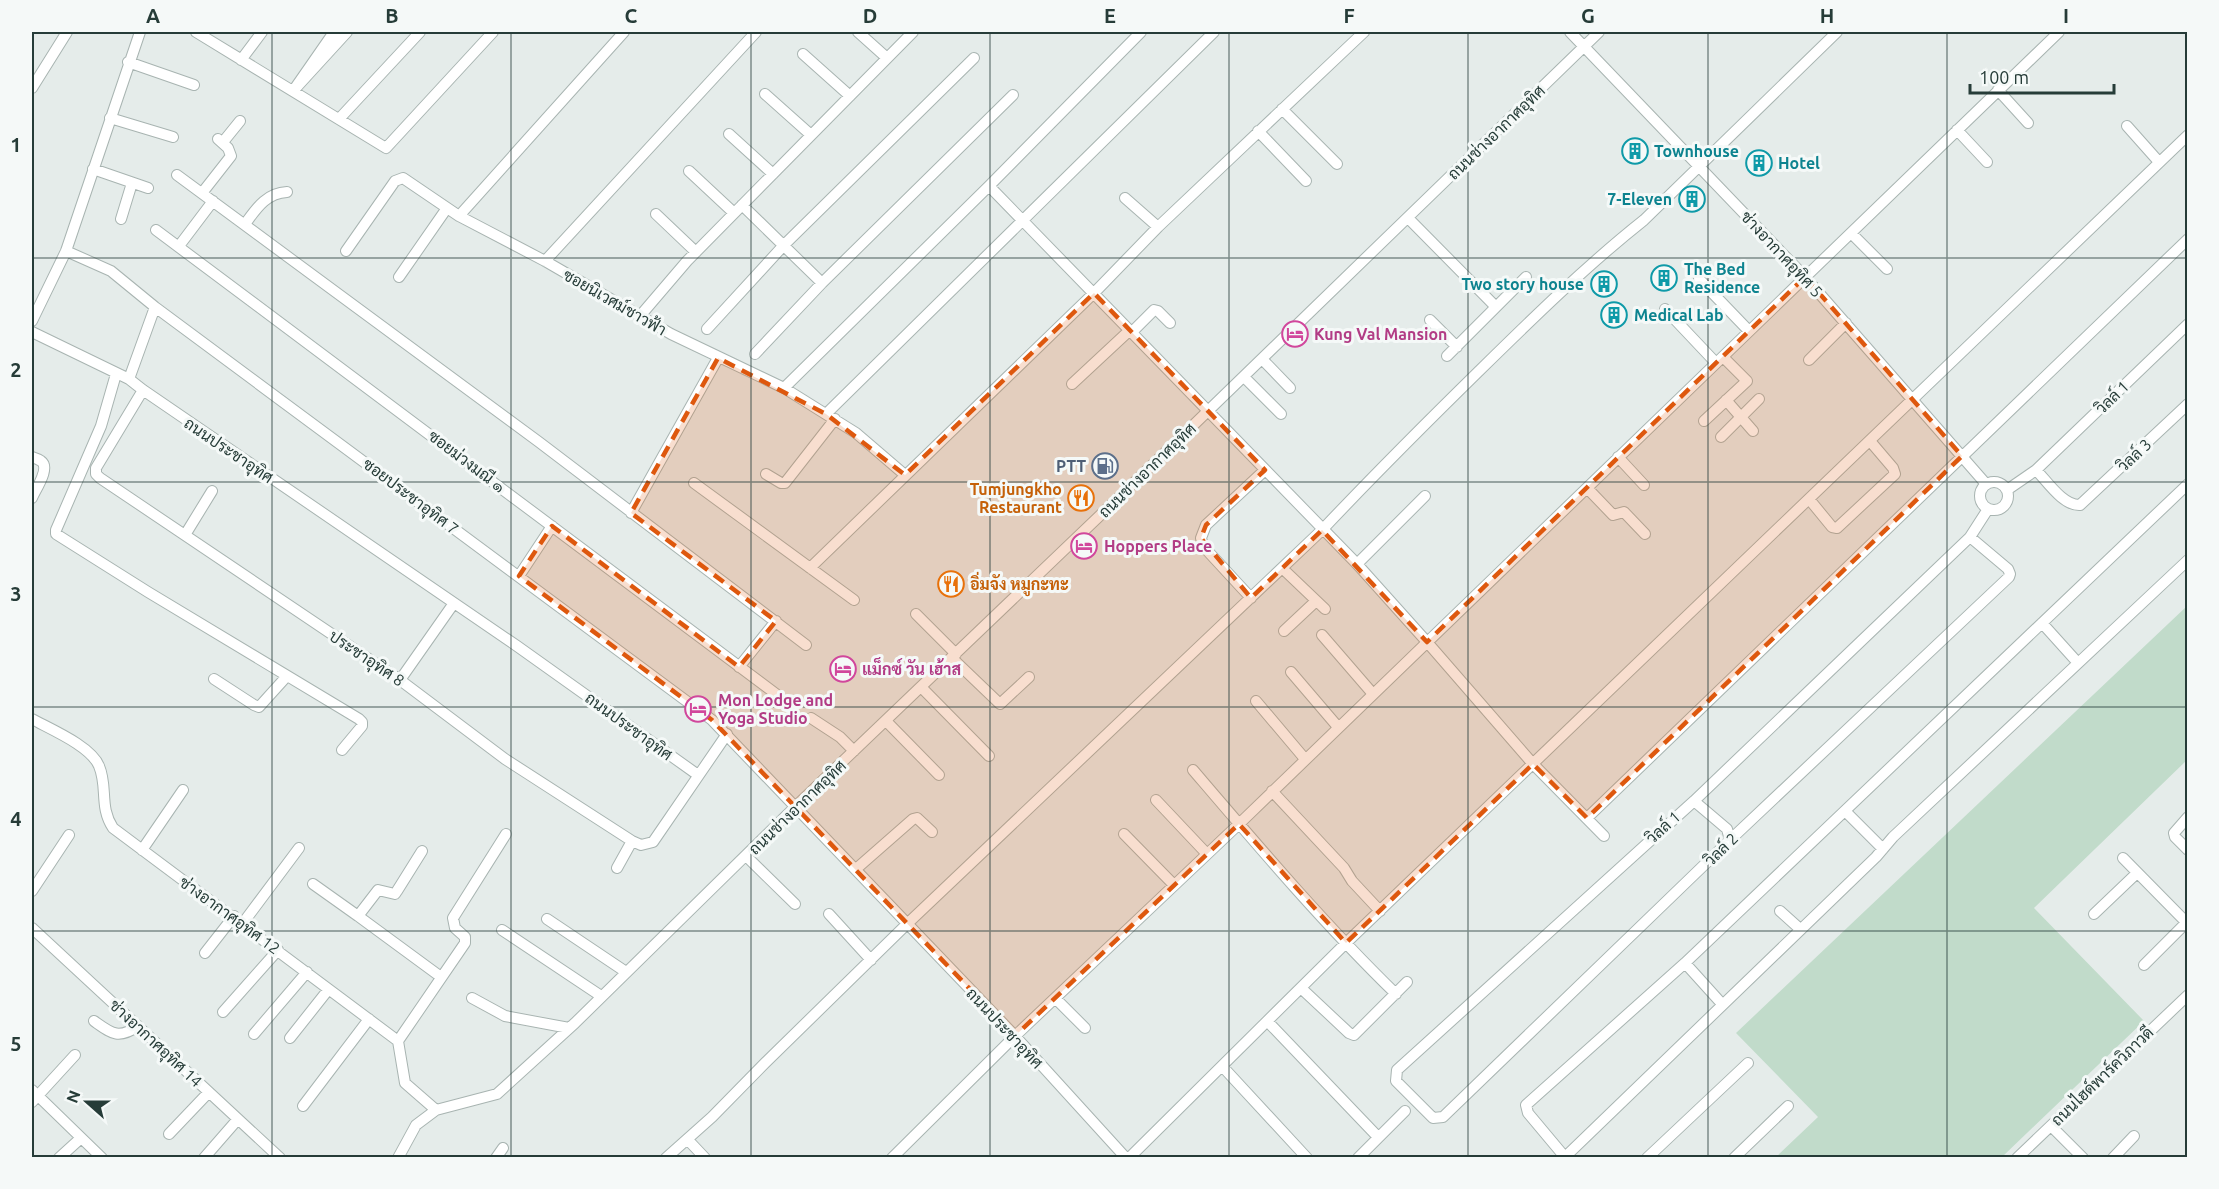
<svg xmlns="http://www.w3.org/2000/svg" width="2219" height="1189" font-family="Ubuntu,Sarabun,sans-serif">
  <style>
    .green { fill: #c1dbca }
    .lines { fill: none; stroke-linecap: round; stroke-linejoin: round }
    .minor-casing { stroke: #a8b4b1; stroke-width: 12 }
    .minor { stroke: #fff; stroke-width: 10 }
    .marked { fill: #de580e; fill-opacity: 0.2; stroke: #de580e; stroke-width: 4.5; stroke-dasharray: 12 8; stroke-linejoin: round }
    .grid { fill: none; stroke: #263c38; stroke-width: 1.5; stroke-opacity: 0.55 }
    .labels { text-anchor: middle; stroke-width: 6; stroke-linejoin: round; paint-order: stroke }
    .street-label { font-size: 16px; fill: #263c38; stroke: #f5f9f8 }
    .culture-label { font-size: 16px; font-weight: bold; fill: #0d838f; stroke: #f5f9f8; text-anchor: start }
    .hotel-label { font-size: 16px; font-weight: bold; fill: #b23c85; stroke: #f5f9f8; text-anchor: start }
    .service-label { font-size: 16px; font-weight: bold; fill: #4e5e75; stroke: #f5f9f8; text-anchor: end }
    .food-label { font-size: 16px; font-weight: bold; fill: #c56008; stroke: #f5f9f8; text-anchor: end }
    .neatline { fill: none; stroke: #263c38; stroke-width: 2 }
    .grid-label { font-size: 20px; text-anchor: middle; font-weight: bold; fill: #263c38 }
  </style>
  <rect width="100%" height="100%" fill="#e5ecea"/>
  <path class="green" d="M2187,606v154l-153,148 110,113 -142,136h-226l42,-40 -82,-84z"/>
  <g class="lines">
    <g class="minor-casing">
      <path id="minor" d="M196,32l190,116 107,-116
        M334,32l-41,59 54,-59
        M858,32l29,26
        M1570,32l235,245 181,207
        M803,54l47,42
        M241,60l21,-28
        M128,62l66,23
        M32,88l35,-56
        M1998,90l30,33
        M765,94l46,41
        M1282,109l55,55
        M110,118l63,19
        M339,119l81,-87
        M2127,126l32,36
        M1957,130l30,32
        M1258,131l48,50
        M729,134l44,40
        M223,142l17,-21
        M93,169l55,19
        M689,171l45,42
        M177,175l362,267 267,203
        M989,186l368,378 70,78 106,122 71,72
        M202,193l29,-37 -3,-8 -10,-9
        M1125,198l33,29
        M742,205l80,78
        M656,214l40,38
        M459,216l165,-184
        M1408,218l88,89
        M121,219l11,-36
        M245,224c11,-15 21,-31 42,-32
        M156,230l620,464
        M1851,233l36,36
        M179,246l34,-45
        M66,251l45,20 44,36 557,413 303,316 111,122
        M346,251l49,-70 8,-3 56,38 86,45 126,73 113,54 72,45 49,42
        M545,261l211,-229
        M399,277l48,-69
        M1699,279l50,52
        M1665,309l51,54
        M640,316l47,-55 226,-229
        M1430,320l27,27
        M32,321l34,-70 74,-219
        M707,329l77,-84 190,-187
        M32,332l97,47 14,11 374,256 181,129
        M1132,332l22,-22 4,1 12,12
        M755,354l67,-71 191,-188
        M1447,356l79,-79
        M1262,359l28,29
        M1809,360l37,-37
        M116,374l-15,52 -45,104v4l92,58 211,127 3,3v4l-20,24
        M1244,377l37,37
        M129,379l26,-72
        M1072,384l58,-54
        M784,388l205,-202 152,-154
        M143,390l-47,78v6l4,4 300,202 105,79 127,82 9,4 12,-3 74,-108
        M1726,400l27,31
        M826,414l388,-382
        M1704,421l43,-40 -24,-24
        M1721,437l38,-38
        M32,457c3,1 6,2 9,4 10,7 -6,29 -9,37
        M1618,457l26,28
        M2036,470c11,11 27,36 44,35l108,-101
        M766,474l15,9h4l50,-64
        M1980 496a14 14 0 1 1 28 0a14 14 0 1 1-28 0Z
        M694,483l160,117
        M1587,488l26,27 11,-3 21,22
        M2007,490l29,-20 152,-146
        M1809,499l23,28 5,1 58,-54 -2,-6 -23,-27
        M631,513l87,-155
        M185,535l27,-44
        M1970,537l38,32 2,5 -1,3 -279,263 -287,277 -10,1 -37,-37 1,-11 297,-269 276,-264 18,-28
        M1357,564l68,-68
        M810,568l284,-275 64,-66 206,-195
        M1282,568l43,41
        M519,576l33,-50
        M1251,598l-48,-52 -2,-8 5,-13 59,-55
        M916,614l40,40
        M2042,623l36,40
        M1284,631l32,-30
        M1322,635l51,59
        M952,658l48,46 29,-27
        M739,667l37,-46
        M1291,672l47,55
        M214,679l40,26 5,2 28,-31
        M400,680l54,-77
        M921,687l68,69
        M1256,701l49,58
        M811,718l29,19 14,14
        M32,719c18,10 59,27 67,47 9,21 0,41 14,62l285,213 7,42 31,27
        M886,721l53,54
        M1193,770c65,76 131,154 203,224
        M1272,791l72,77 8,13 28,30
        M1156,800l51,54
        M1694,801l33,28 3,11
        M1845,811l38,38
        M2188,817l-14,16 1,4 13,13
        M1587,818l601,-579
        M1124,834l50,51
        M142,850l41,-60
        M422,851l-25,40 -2,3 -17,-4 -20,26 83,61
        M746,856l49,48
        M2123,858l65,66
        M617,868l15,-27
        M856,869l57,-50 4,-1 15,14
        M313,884l45,32
        M32,891l37,-56
        M1780,911l20,18
        M829,914l42,46
        M2094,914l43,-41
        M547,919l79,53
        M243,923l56,-75
        M32,928l248,230
        M502,930l99,66
        M205,953l29,-37
        M1685,963l37,41
        M2144,965l42,-42
        M1302,989l47,44 5,2 53,-53
        M472,998l33,18 64,12
        M1056,999l29,29
        M223,1012l55,-62
        M94,1021c17,12 24,19 44,5
        M1268,1022l110,115
        M254,1034l53,-62
        M290,1038l38,-48
        M398,1041l67,-98v-6l-10,-9 -2,-10 53,-84
        M1222,1066l85,92
        M32,1090l70,68
        M32,1102l43,-47
        M303,1106l66,-87
        M2051,1126l32,32
        M169,1134l40,-42
        M688,1140l17,18
        M1564,1156l-36,-43 -2,-8 159,-142 503,-479
        M59,1158l22,-20
        M204,1158l34,-39
        M398,1158l18,-33 20,-15 61,-16 78,-71 219,-215 319,-305 486,-471
        M496,1158l7,-10
        M666,1158l46,-41 53,-54 142,-139 415,-394c51,-54 104,-107 157,-159 53,-52 107,-105 165,-151l193,-188
        M892,1158l123,-122 224,-212 820,-792
        M1129,1158l217,-215 842,-808
        M1358,1158l47,-47
        M1564,1158l312,-301 17,-20 295,-277
        M1647,1158l101,-95
        M1734,1158l54,-52
        M2017,1158l171,-163
        M2113,1158l21,-22"/>
    </g>
    <use href="#minor" class="minor"/>
  </g>
  <path class="marked" d="M1805,277l157,179 -375,362 -54,-54 -187,179 -107,-119 -224,212 -303,-316 -193,-144 33,-50 187,141 37,-46 -145,-108 87,-155 108,56 79,61 189,-182 171,177 -59,55 -5,13 50,60 71,-68 105,112z"/>
  <path class="grid" d="M272,32v1126M511,32v1126M751,32v1126M990,32v1126M1229,32v1126M1468,32v1126M1708,32v1126M1947,32v1126M32,258h2156M32,482h2156M32,707h2156M32,931h2156"/>
  <defs>
    <g id="building-ring" transform="scale(1.35)"><circle r="9.5" fill="#f5f9f8" stroke="#0f9aa8" stroke-width="1.5"/><path d="M-4-6H4V6H1V3H-1V6H-4ZM-2.5-4.3h1.7v1.8h-1.7ZM.8-4.3h1.7v1.8H.8ZM-2.5-1h1.7V.8h-1.7ZM.8-1h1.7V.8H.8Z" fill="#0f9aa8"/></g>
    <g id="hotel-ring" transform="scale(1.35)"><circle r="9.5" fill="#f5f9f8" stroke="#d1479c" stroke-width="1.5"/><path d="M-6-4.5h1.5V1H6V5H4.5V3h-9V5H-6ZM-4 0a1.8 1.8 0 1 1 3.6 0ZM.5 0V-2.5h3Q6-2.5 6 0Z" fill="#d1479c"/></g>
    <g id="fuel-ring" transform="scale(1.35)"><circle r="9.5" fill="#f5f9f8" stroke="#5c6f8a" stroke-width="1.5"/><path d="M-5.5-6h7V0h2V4h1.3V-2.5L3-4.5l.8-.8L6-3V5H2.5V1h-1V6h-7ZM-4.2-4.7v3.2H.2V-4.7Z" fill="#5c6f8a"/></g>
    <g id="restaurant-ring" transform="scale(1.35)"><circle r="9.5" fill="#f5f9f8" stroke="#e8710a" stroke-width="1.5"/><path d="M-5-6h1v4h1v-4h1v4h1v-4h1v5L-1.5 .5V6h-2V.5L-5-1ZM5-6V6H3V1.5H1.5Q1.5-4 5-6Z" fill="#e8710a"/></g>
  </defs>
  <g fill-rule="evenodd">
    <use href="#building-ring" x="1635" y="151"/>
    <use href="#building-ring" x="1759" y="163"/>
    <use href="#building-ring" x="1692" y="199"/>
    <use href="#building-ring" x="1664" y="278"/>
    <use href="#building-ring" x="1604" y="284"/>
    <use href="#building-ring" x="1614" y="315"/>
    <use href="#hotel-ring" x="1295" y="334"/>
    <use href="#fuel-ring" x="1105" y="466"/>
    <use href="#restaurant-ring" x="1081" y="498"/>
    <use href="#hotel-ring" x="1084" y="546"/>
    <use href="#restaurant-ring" x="951" y="584"/>
    <use href="#hotel-ring" x="843" y="669"/>
    <use href="#hotel-ring" x="698" y="709"/>
  </g>
  <g class="labels">
    <g class="street-label">
      <text transform="translate(1496 132) rotate(-44)" y="6">ถนนช่างอากาศอุทิศ</text>
      <text transform="translate(1782 254) rotate(47)" y="6">ช่างอากาศอุทิศ 5</text>
      <text transform="translate(615 302) rotate(30)" y="6">ซอยนิเวศม์ชาวฟ้า</text>
      <text transform="translate(2112 397) rotate(-44)" y="6">วิลล์ 1</text>
      <text transform="translate(229 450) rotate(34)" y="6">ถนนประชาอุทิศ</text>
      <text transform="translate(2134 455) rotate(-43)" y="6">วิลล์ 3</text>
      <text transform="translate(467 461) rotate(37)" y="6">ซอยม่วงมณี ๑</text>
      <text transform="translate(1147 470) rotate(-44)" y="6">ถนนช่างอากาศอุทิศ</text>
      <text transform="translate(411 496) rotate(37)" y="6">ซอยประชาอุทิศ 7</text>
      <text transform="translate(367 658) rotate(34)" y="6">ประชาอุทิศ 8</text>
      <text transform="translate(629 726) rotate(36)" y="6">ถนนประชาอุทิศ</text>
      <text transform="translate(797 807) rotate(-44)" y="6">ถนนช่างอากาศอุทิศ</text>
      <text transform="translate(1663 827) rotate(-42)" y="6">วิลล์ 1</text>
      <text transform="translate(1721 849) rotate(-44)" y="6">วิลล์ 2</text>
      <text transform="translate(230 915) rotate(36)" y="6">ช่างอากาศอุทิศ 12</text>
      <text transform="translate(1005 1028) rotate(47)" y="6">ถนนประชาอุทิศ</text>
      <text transform="translate(156 1043) rotate(43)" y="6">ช่างอากาศอุทิศ 14</text>
      <text transform="translate(2102 1076) rotate(-44)" y="6">ถนนไฮด์พาร์ควิภาวดี</text>
    </g>
    <g class="culture-label">
      <text x="1654" y="157">Townhouse</text>
      <text x="1778" y="169">Hotel</text>
      <text x="1672" y="205" text-anchor="end">7-Eleven</text>
      <text x="1684" y="275">The Bed<tspan x="1684" dy="18">Residence</tspan></text>
      <text x="1584" y="290" text-anchor="end">Two story house</text>
      <text x="1634" y="321">Medical Lab</text>
    </g>
    <g class="hotel-label">
      <text x="1314" y="340">Kung Val Mansion</text>
      <text x="1104" y="552">Hoppers Place</text>
      <text x="862" y="675">แม็กซ์ วัน เฮ้าส</text>
      <text x="718" y="706">Mon Lodge and<tspan x="718" dy="18">Yoga Studio</tspan></text>
    </g>
    <g class="service-label">
      <text x="1086" y="472">PTT</text>
    </g>
    <g class="food-label">
      <text x="1062" y="495">Tumjungkho<tspan x="1062" dy="18">Restaurant</tspan></text>
      <text x="970" y="590" text-anchor="start">อิ่มจัง หมูกะทะ</text>
    </g>
  </g>
  <rect width="2219" height="1189" fill="none" stroke="#f5f9f8" stroke-width="66"/>
  <g transform="translate(87 1102) rotate(291)" stroke="#f5f9f8" stroke-width="4.5" paint-order="stroke">
  <path d="M0-4.5L10 22L0 15L-10 22Z" fill="#263c38"/>
  <text y="-9" font-size="16" font-weight="bold" text-anchor="middle" fill="#263c38">N</text>
  </g>
  <path d="M1970 84v9h144v-9" fill="none" stroke="#263c38" stroke-width="3"/>
  <text x="1979" y="84" font-size="18" fill="#263c38" stroke="#f5f9f8" stroke-width="4.5" paint-order="stroke">100 m</text>
  <rect x="33" y="33" width="2153" height="1123" class="neatline"/>
  <g class="grid-label">
    <text x="153" y="23">A</text>
    <text x="392" y="23">B</text>
    <text x="631" y="23">C</text>
    <text x="870" y="23">D</text>
    <text x="1110" y="23">E</text>
    <text x="1349" y="23">F</text>
    <text x="1588" y="23">G</text>
    <text x="1827" y="23">H</text>
    <text x="2066" y="23">I</text>
    <text x="16" y="152">1</text>
    <text x="16" y="377">2</text>
    <text x="16" y="601">3</text>
    <text x="16" y="826">4</text>
    <text x="16" y="1051">5</text>
  </g>
</svg>
